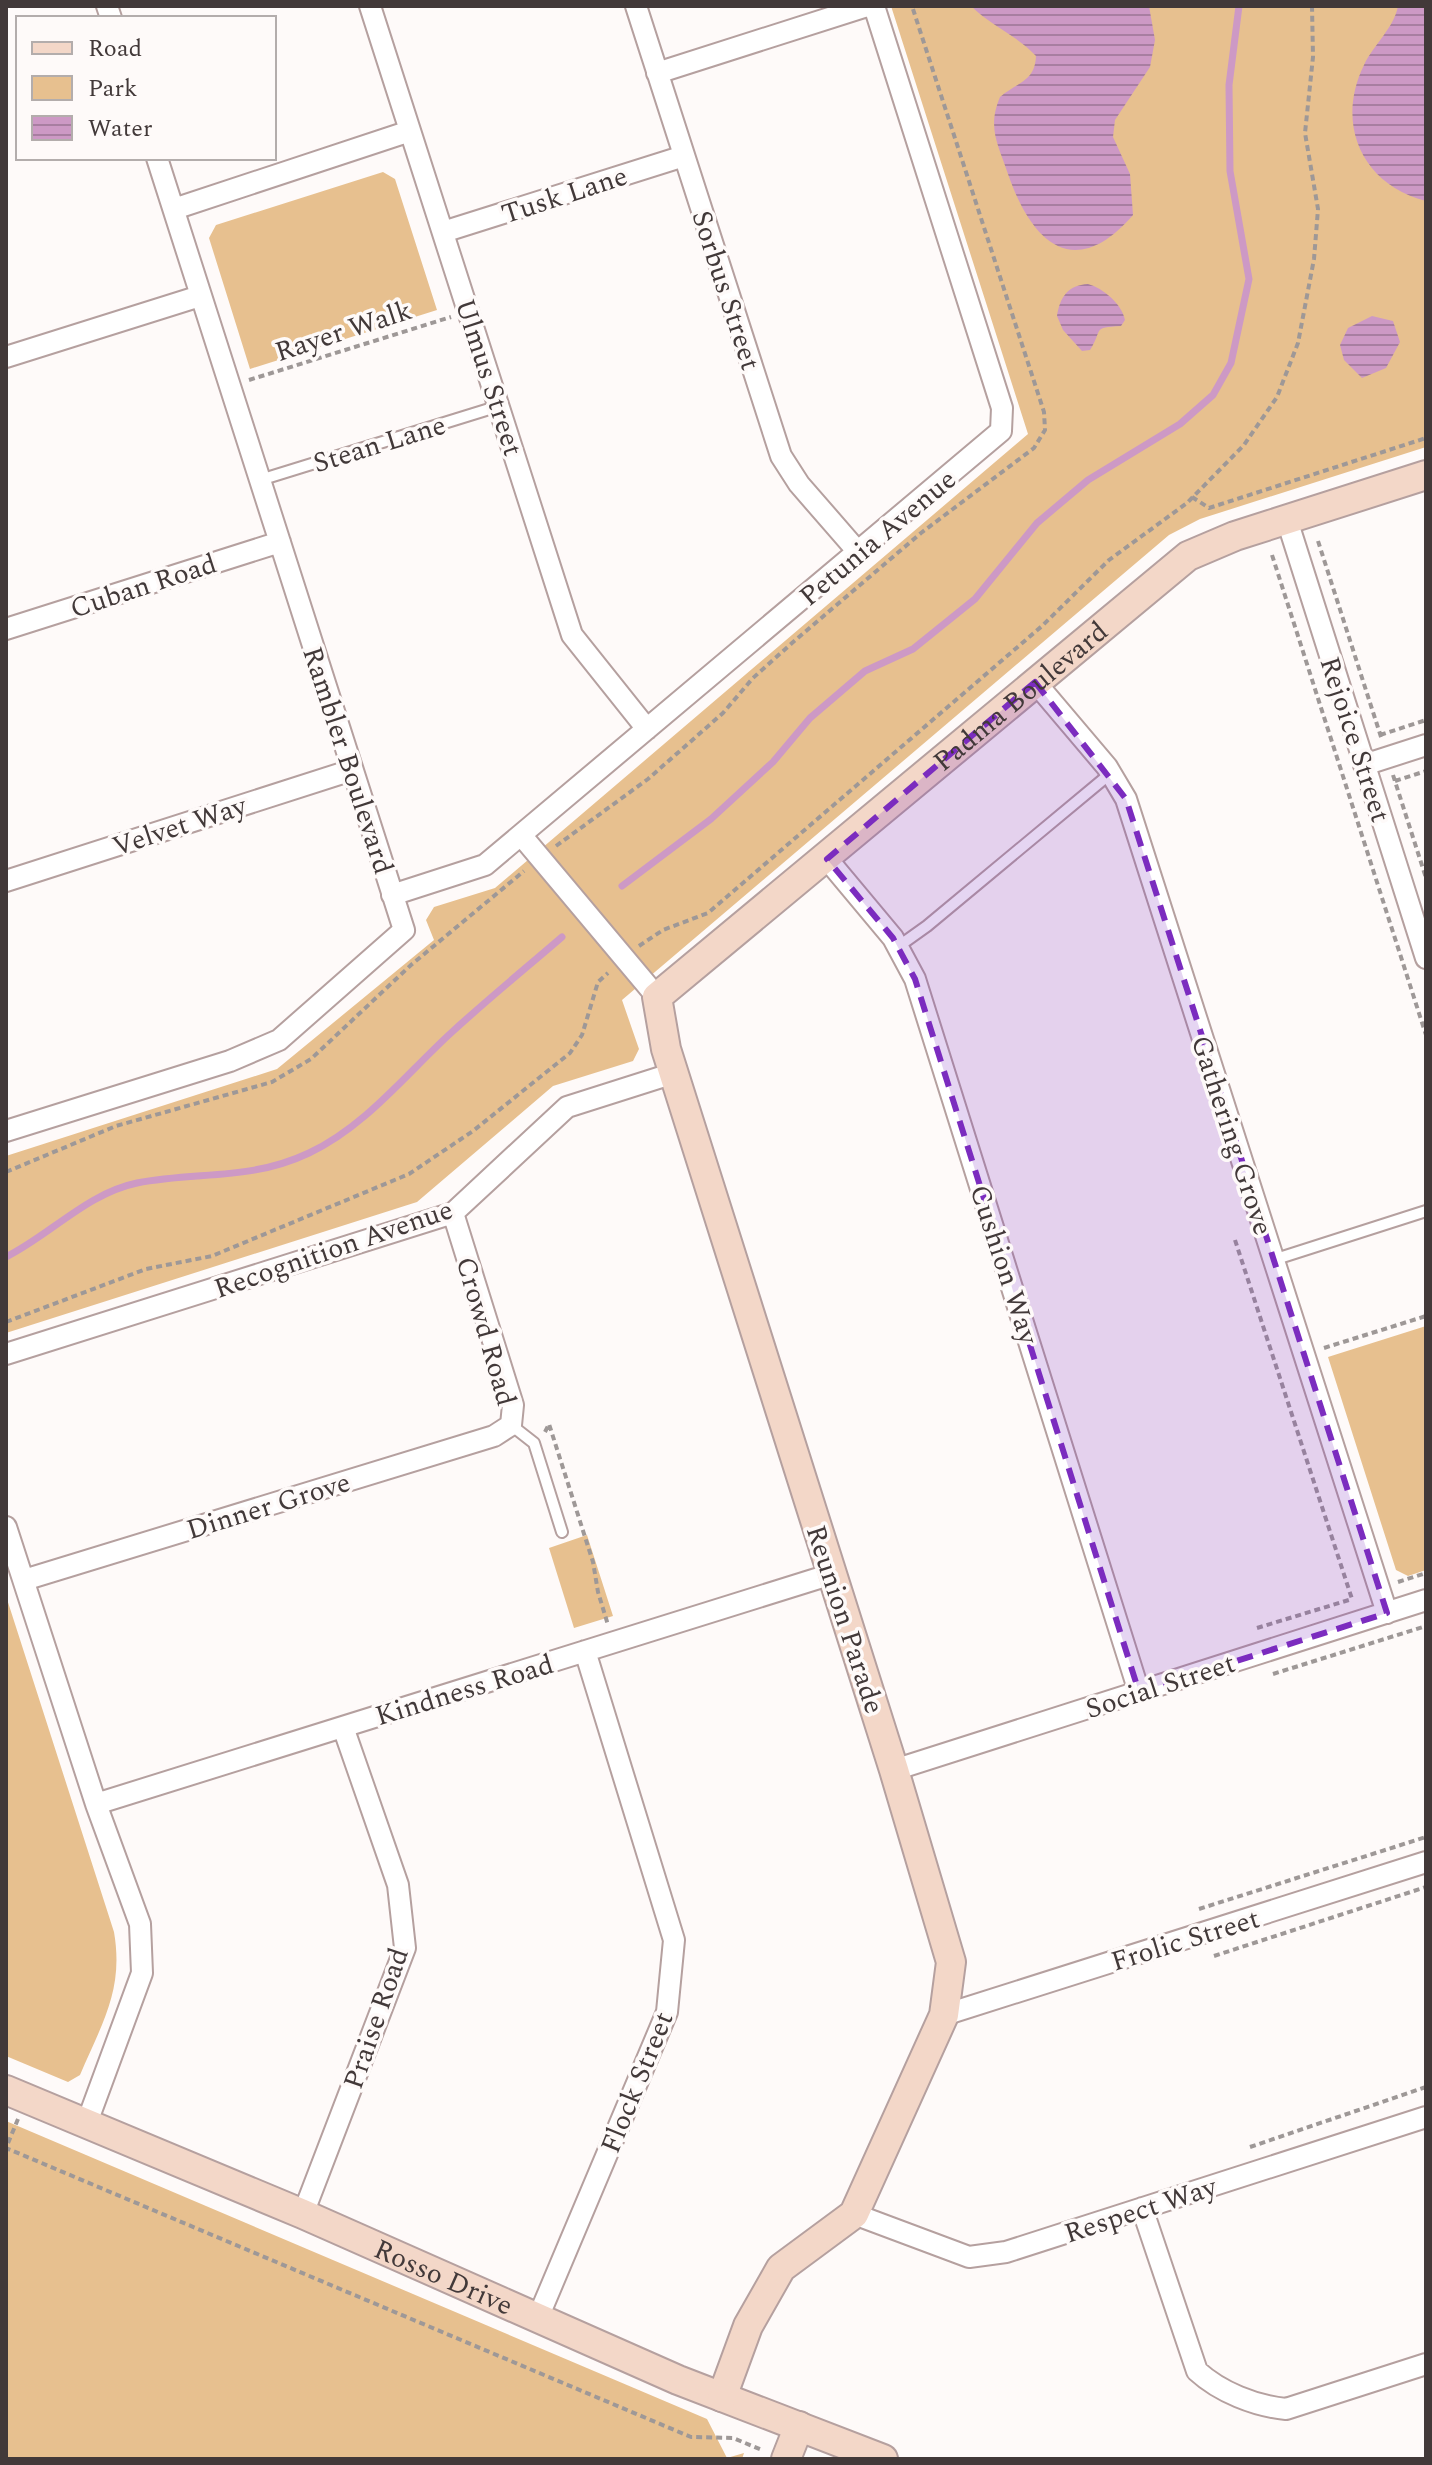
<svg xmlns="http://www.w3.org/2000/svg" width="1432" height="2465" font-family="Spectral,serif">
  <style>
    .green { fill: #e7c08f }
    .water { fill: url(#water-rules) }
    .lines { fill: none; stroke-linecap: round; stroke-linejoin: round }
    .stream { stroke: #cd99c5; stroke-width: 7 }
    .lane-casing { stroke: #b5a09f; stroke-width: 14 }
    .street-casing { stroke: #b5a09f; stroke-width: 24 }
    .secondary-casing { stroke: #b5a09f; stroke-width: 32 }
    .path { stroke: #9e9897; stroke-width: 4; stroke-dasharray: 6 4; stroke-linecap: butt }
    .lane { stroke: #fff; stroke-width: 10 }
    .street { stroke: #fff; stroke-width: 20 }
    .secondary { stroke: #f3d7c8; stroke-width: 28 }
    .marked { fill: #7b2cbf; fill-opacity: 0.2; stroke: #7b2cbf; stroke-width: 6; stroke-dasharray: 16 10; stroke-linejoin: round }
    .labels { text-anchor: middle; stroke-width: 7; stroke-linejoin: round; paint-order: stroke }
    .street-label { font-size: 28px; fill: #423939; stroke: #fefaf9 }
  </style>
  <defs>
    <pattern id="water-rules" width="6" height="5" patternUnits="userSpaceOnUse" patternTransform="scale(2)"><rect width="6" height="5" fill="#cd99c5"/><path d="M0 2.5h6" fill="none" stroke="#a87ea1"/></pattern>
  </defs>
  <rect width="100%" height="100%" fill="#fefaf9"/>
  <path class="green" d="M891,6h535v441l-226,72 -31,16 -547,465 17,49 -6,12 -80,25 -136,116 -411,131v-177l271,-87 157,-129 -8,-20 8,-13 61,-19 533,-454z
    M383,172l12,7 42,131 -187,59 -41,-131 7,-13z
    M1426,1326v244l-18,6 -12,-6 -68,-213z
    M587,1535l26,81 -39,12 -25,-80z
    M6,1596l108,336c10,58 -12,91 -34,143l-12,7 -62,-26z
    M6,2121l701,298 20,39 17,-5 -2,6h-736z"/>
  <path class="water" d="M971,6h178l6,34 -5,27 -35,53 -2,17 17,37 3,41c-58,67 -101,29 -125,-41 -10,-30 -21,-46 -8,-77 17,-15 35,-15 36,-41 -18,-20 -45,-30 -65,-50z
    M1398,6h28v195c-64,-16 -91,-77 -62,-136 10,-21 30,-37 34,-59z
    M1088,284c15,4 34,20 37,36l-4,6c-30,2 -17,2 -31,24l-8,1 -19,-21 -6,-14c3,-19 11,-31 31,-32z
    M1372,316l21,5 7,21 -14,26 -24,10 -18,-18 -4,-15 8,-17z"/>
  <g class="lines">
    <path class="stream" d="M622,886l89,-67 62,-57 37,-44 55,-47 48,-22 62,-50 62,-76 51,-43 92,-56 33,-29 18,-32 18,-84 -19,-108 -1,-86 10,-79
      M6,1257c44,-22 82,-64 131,-74 61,-12 113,-2 172,-30 56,-26 98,-80 143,-121 36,-33 74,-64 110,-95"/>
    <g class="lane-casing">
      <path id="lane" d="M260,480l239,-74
        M899,946l28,-20 184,-153
        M1273,1260l153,-49
        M511,1425l23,18 28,89"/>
    </g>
    <g class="street-casing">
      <path id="street" d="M107,6l4,12
        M370,6l202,629 75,94
        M636,6l145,450 18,28 60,69
        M657,73l210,-67
        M174,209l236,-78
        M443,232l241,-76
        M6,357l194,-61
        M1287,520l139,438
        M6,629l274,-87
        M1035,682l72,85 19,32 261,814
        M1364,765l62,-20
        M521,835l136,162
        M827,859l66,79 22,41 224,713
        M6,881l346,-111
        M392,895l93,-30 516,-434 1,-23 -128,-402
        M6,1131l224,-70 49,-21 125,-110 -247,-772
        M6,1354l447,-141 114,-106 107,-34
        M6,1527l90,277 44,120 2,49 -56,152
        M24,1580l470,-144 17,-11 2,-20 -60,-192
        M894,1770l532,-170
        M96,1804l736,-230
        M944,2015l482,-153
        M1142,2208l55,163c23,21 58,35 89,38l140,-45
        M303,2214l102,-266 -7,-63 -55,-158
        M854,2214l115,43 37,-5 420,-135
        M537,2320l130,-308 7,-72 -89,-289"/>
    </g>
    <g class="secondary-casing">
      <g id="secondary">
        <path id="s1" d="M6,2090l297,124 375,166 205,79"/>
        <path id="s2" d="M722,2397l26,-71 33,-58 73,-54 90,-199 7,-53 -57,-192 -228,-721 -9,-52 531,-441 47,-20 191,-61"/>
        <path d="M786,2459l13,-33"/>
      </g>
    </g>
    <path class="path" d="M249,380l202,-63
      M1192,497l17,11 217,-70
      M1318,541l64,199
      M1272,555l154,480
      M1380,735l46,-15
      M1393,775l33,103
      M1395,781l31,-10
      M556,846l92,-67 75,-66 30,-35 39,-35 129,-110 113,-85 11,-18 -1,-18 -132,-406
      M639,946l24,-16 45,-17 334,-287 67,-66 78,-57 57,-58 33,-48 21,-54 16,-84 4,-50 -13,-76 8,-76 -1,-51
      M6,1172l110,-46 156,-44 39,-23 100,-94 113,-94
      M1235,1240l117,359
      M6,1322l140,-53 66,-13 197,-82 64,-43 97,-78 12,-18 16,-53 10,-9
      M1324,1348l102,-32
      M545,1432l4,-8 44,138 5,30 10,33
      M1398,1582l28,-9
      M1257,1628l95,-29
      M1273,1674l153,-48
      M1199,1909l227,-72
      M1214,1956l212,-69
      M18,2119l-12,29 685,289 42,1 29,12
      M1250,2147l176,-60"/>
    <use href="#lane" class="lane"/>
    <use href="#street" class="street"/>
    <use href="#secondary" class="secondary"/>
  </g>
  <path class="marked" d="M1035,682l91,117 261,814 -248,79 -224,-713 -22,-41 -66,-79z"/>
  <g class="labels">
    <g class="street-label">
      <text transform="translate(564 194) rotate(-18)" y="10">Tusk Lane</text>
      <text transform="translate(727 290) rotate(72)" y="10">Sorbus Street</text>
      <text transform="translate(343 330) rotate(-18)" y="10">Rayer Walk</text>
      <text transform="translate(490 377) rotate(72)" y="10">Ulmus Street</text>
      <text transform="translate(379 443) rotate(-17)" y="10">Stean Lane</text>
      <text transform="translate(877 537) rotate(-40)" y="10">Petunia Avenue</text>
      <text transform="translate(143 585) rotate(-18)" y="10">Cuban Road</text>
      <text dy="10" stroke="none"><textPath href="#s2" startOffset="1986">Padma Boulevard</textPath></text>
      <text transform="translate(1356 739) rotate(72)" y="10">Rejoice Street</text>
      <text transform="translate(349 760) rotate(72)" y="10">Rambler Boulevard</text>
      <text transform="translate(179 825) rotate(-18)" y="10">Velvet Way</text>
      <text transform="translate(1233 1135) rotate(72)" y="10">Gathering Grove</text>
      <text transform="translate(333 1248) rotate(-19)" y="10">Recognition Avenue</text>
      <text transform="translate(1005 1264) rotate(72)" y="10">Cushion Way</text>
      <text transform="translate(487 1331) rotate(74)" y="10">Crowd Road</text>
      <text transform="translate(268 1505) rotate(-17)" y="10">Dinner Grove</text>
      <text transform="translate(846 1619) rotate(72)" y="10">Reunion Parade</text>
      <text transform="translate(1160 1685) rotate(-18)" y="10">Social Street</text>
      <text transform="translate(464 1689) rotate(-17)" y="10">Kindness Road</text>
      <text transform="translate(1185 1939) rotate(-17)" y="10">Frolic Street</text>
      <text transform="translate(375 2018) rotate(-71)" y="10">Praise Road</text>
      <text transform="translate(636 2082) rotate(-68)" y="10">Flock Street</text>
      <text transform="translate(1140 2209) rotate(-18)" y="10">Respect Way</text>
      <text dy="10" stroke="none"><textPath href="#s1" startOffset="476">Rosso Drive</textPath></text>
    </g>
  </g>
  <rect width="1432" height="2465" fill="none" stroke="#423939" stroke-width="16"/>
  <rect x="16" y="16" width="260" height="144" fill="#fefaf9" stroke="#b3adac" stroke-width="2"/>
  <rect x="32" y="42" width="40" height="12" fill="#f3d7c8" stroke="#b3adac" stroke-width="2"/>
  <text x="88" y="56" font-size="24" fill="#423939">Road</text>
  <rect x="32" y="76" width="40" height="24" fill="#e7c08f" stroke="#b3adac" stroke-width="2"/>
  <text x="88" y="96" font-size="24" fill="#423939">Park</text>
  <rect x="32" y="116" width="40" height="24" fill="url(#water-rules)" stroke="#b3adac" stroke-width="2"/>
  <text x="88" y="136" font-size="24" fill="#423939">Water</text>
</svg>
